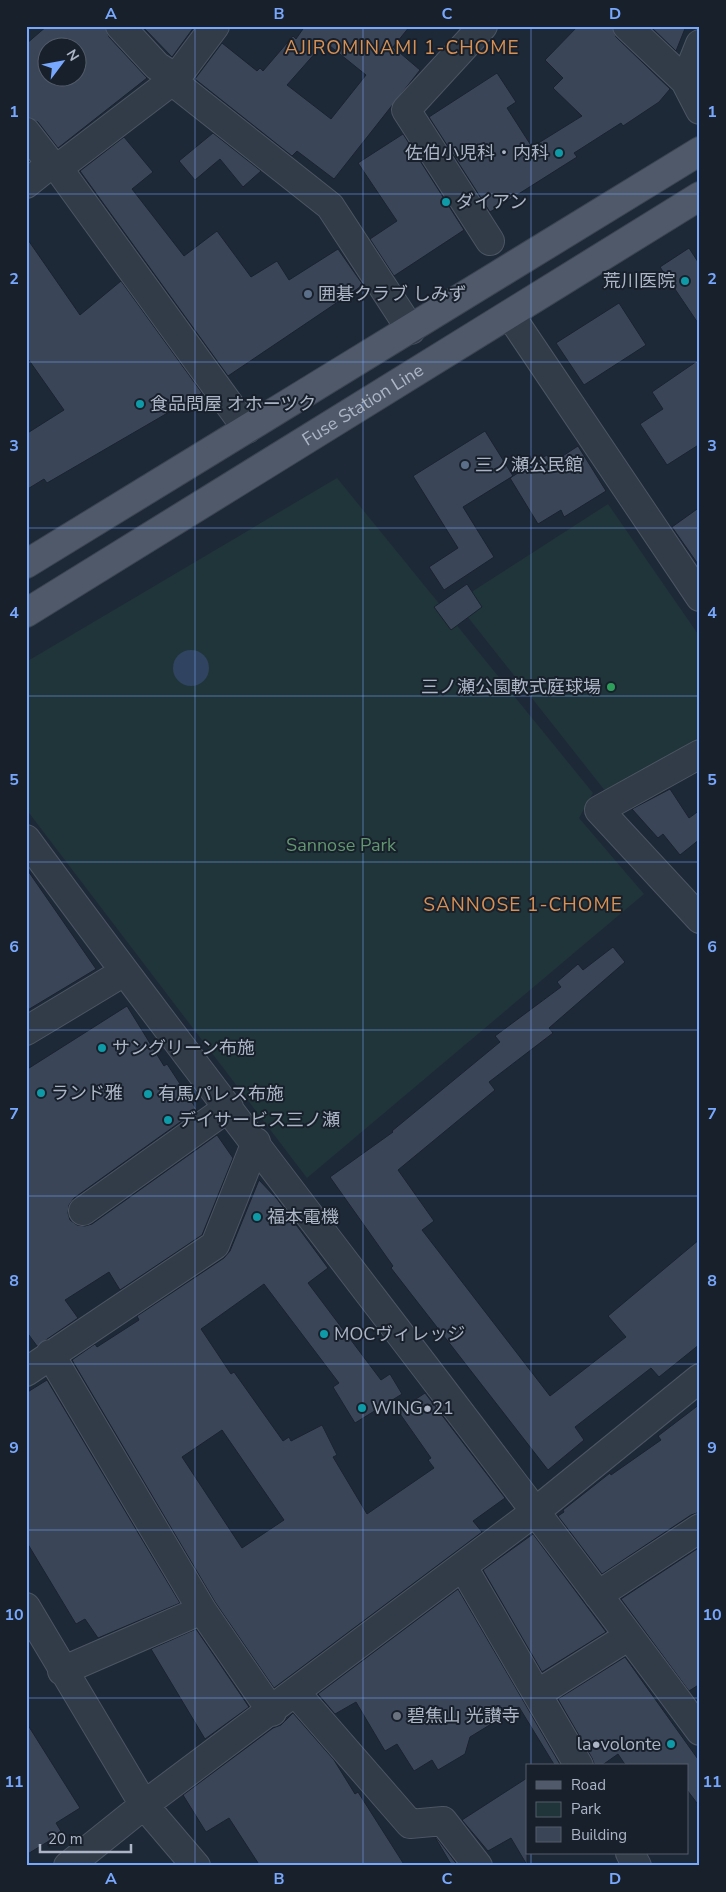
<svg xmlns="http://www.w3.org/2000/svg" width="726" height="1892" font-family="'Nunito Sans','Noto Sans JP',sans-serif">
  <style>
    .green { fill: #203539 }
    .water { fill: #304360 }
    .building { fill: #3a4658; stroke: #1a222f; fill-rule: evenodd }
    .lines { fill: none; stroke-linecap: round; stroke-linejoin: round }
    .minor-casing { stroke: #4c5563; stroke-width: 30 }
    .major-casing { stroke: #3b4452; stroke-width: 30 }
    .minor { stroke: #323b48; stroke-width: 28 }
    .major { stroke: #4f5969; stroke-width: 28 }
    .grid { fill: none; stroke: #78a8fe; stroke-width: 1; stroke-opacity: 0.55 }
    .culture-dot { fill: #0f9aa8; stroke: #18202c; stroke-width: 2 }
    .service-dot { fill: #5c6f8a; stroke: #18202c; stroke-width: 2 }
    .leisure-dot { fill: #2e9e5b; stroke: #18202c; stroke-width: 2 }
    .worship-dot { fill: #6b7280; stroke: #18202c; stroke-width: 2 }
    .labels { text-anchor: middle; stroke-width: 4; stroke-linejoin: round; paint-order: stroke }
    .poi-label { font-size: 18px; fill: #acb5c5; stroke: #18202c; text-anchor: start }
    .street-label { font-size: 18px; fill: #acb5c5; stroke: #18202c }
    .park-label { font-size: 18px; fill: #629770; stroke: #18202c }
    .neighbourhood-label { font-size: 19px; letter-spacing: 1px; fill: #d99153; stroke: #18202c }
    .neatline { fill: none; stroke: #78a8fe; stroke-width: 2 }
    .grid-label { font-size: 16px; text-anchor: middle; font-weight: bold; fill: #78a8fe }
  </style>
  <rect width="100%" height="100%" fill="#1e2938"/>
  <path class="green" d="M337,478l256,315 -14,25 65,76 -337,284 -281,-369v-147z
    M608,504l92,133v100l-94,55 -150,-190z"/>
  <path class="water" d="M173 668a18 18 0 1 1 36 0a18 18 0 1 1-36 0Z"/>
  <path class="building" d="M47,26h58l4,11 38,41 -89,70 -20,-26 -12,-5v-73zM48,48h30v30h-30z
    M142,26h51l1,1 -22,30z
    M305,26h105l-17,21 27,23 -86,109 -37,-28 -5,5 -97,-77 27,-36 35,28 3,-3 3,3 30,-35 3,3zM325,42l41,33 -35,44 -44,-34z
    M578,26h34l4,11 54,52 -11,13 -36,24 -2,-3 -47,30 3,4 -87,55 -61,-95 68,-44 19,29 -9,6 25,39 50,-31 -29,-28 10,-10 -18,-18z
    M650,26h36l-10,25z
    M213,133l48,38 -18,16 -23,-28 -25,21 -16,-19z
    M403,134l61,96 -70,46 -24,-37 27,-18 -39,-58z
    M124,137l29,35 -21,17 52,67 33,-25 34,46 26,-16 12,19 49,-31 25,36 -135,91 -148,-205z
    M26,237l54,78 41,-34 81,112 -155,90 -3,-4 -18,11v-56l38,-24 -38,-54z
    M689,248l11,17v61l-40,-59z
    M619,303l27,42 -62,40 -28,-42z
    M700,359v85l-33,21 -27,-41 23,-15 -11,-17z
    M485,431l28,45 -50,31 31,50 -50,33 -15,-23 29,-19 -45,-72z
    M578,446l28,45 -42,26 -3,-7 -23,14 -28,-46 37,-23 5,8z
    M700,507v60l-28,-40z
    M467,584l15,23 -31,23 -17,-23z
    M670,789l19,29 11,-8v29l-20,16 -17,-21 -5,4 -26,-29z
    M26,868l70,101 -70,42z
    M613,947l12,15 -76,66 4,5 -64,49 6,8 -97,80 36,51 -12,9 128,166 76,-59 -18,-21 92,-77v105l-41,33 -8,-9 -76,59 9,13 -36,30 -157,-202 2,-2 -63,-89 63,-45 -1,-1 108,-89 -5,-6 66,-49 -4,-5 21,-18 5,6z
    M127,1006l37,60 3,-2 30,46 -123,88 -5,7 -1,8 2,7 7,5 8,1 7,-2 125,-89 16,23 -31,77 -82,55 -11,-18 -44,28 13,18 -41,28 -11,-15v-261z
    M259,1180l18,19 51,69 -20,15 73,97 9,-6 12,20 -47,29 -22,-36 6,-4 -75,-99 -63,45 30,45 3,-2 49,69 6,-4 2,4 31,-16 15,30 -4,2 34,57 67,-46 -6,-8 3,-2 -33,-47 27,-18 80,105 -32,23 9,11 -208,156 -59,-86 -143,-242 23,-16 2,3 42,-27 -2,-4 87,-58 6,-7zM222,1430l62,90 -42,28 -60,-91z
    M47,1380l133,223 -82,35 -13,-19 -9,5 -50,-83v-148z
    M700,1404v108l-9,3 -89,59 -44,-58 6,-4 -1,-2 47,-37 1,2 50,-35 -3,-4z
    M533,1534l73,98 -64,40 -59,-102z
    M700,1547v137l-11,7 -68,-92z
    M458,1589l66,113 37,64h-6l-36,-59 -49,30 -5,17 -27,16 -6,-10 -18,11 -17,-27 -12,7 -29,-49 -21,12 -17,-20z
    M196,1629l53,78 -44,32 -54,-90z
    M625,1657l75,105v45l-13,-17v-24h-61l-8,-12 -17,12h-6l-3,-8 -34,-59z
    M293,1713l41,47 21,34 3,-2 47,74h-145l-31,-48 -23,14 -23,-37 90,-67 8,-3z
    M26,1722l54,86 -24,15 6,10 -36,22z
    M527,1778v87l-16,-27 -23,13 -26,-31z
    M435,1837h1l22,29h-6z"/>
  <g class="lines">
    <g class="minor-casing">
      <path id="minor" d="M120,26l37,40 19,12
        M483,26l-77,84 84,131
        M627,26l58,55 15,29
        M172,81l158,125 81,124
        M685,81l15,-37
        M26,132l25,32 7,4 189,261
        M58,168l118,-90 39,-52
        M26,184l25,-20
        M510,315l190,282
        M700,754l-101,56 101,109
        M26,839c221,300 452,592 674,892
        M26,1031l98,-59
        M83,1211l146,-104
        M50,1354l152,256
        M26,1372l189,-127 41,-103
        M463,1567l116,199
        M598,1595l102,-67
        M26,1607l118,198 52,61
        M62,1671l140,-61 70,102
        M296,1693l114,131 33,-3 35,45
        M537,1694l92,-58
        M630,1853l7,13
        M68,1866l76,-61 392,-294 164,-133"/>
    </g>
    <g class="major-casing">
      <g id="major">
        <path d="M26,564l674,-413"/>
        <path id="s1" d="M26,613l674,-417"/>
      </g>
    </g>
    <use href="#minor" class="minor"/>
    <use href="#major" class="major"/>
  </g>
  <path class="grid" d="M195,26v1840M363,26v1840M531,26v1740M26,194h674M26,362h674M26,528h674M26,696h674M26,862h674M26,1030h674M26,1196h674M26,1364h674M26,1530h674M26,1698h674M531,1853v13"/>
  <g class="culture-dot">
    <circle cx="559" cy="153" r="5"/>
    <circle cx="446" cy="202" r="5"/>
    <circle cx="685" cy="281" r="5"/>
    <circle cx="140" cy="404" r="5"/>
    <circle cx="102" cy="1048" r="5"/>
    <circle cx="41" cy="1093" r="5"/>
    <circle cx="148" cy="1094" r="5"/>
    <circle cx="168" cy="1120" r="5"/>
    <circle cx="257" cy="1217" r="5"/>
    <circle cx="324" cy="1334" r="5"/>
    <circle cx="362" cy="1408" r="5"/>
    <circle cx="671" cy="1744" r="5"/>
  </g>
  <g class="service-dot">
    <circle cx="308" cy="294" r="5"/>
    <circle cx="465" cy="465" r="5"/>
  </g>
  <circle class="leisure-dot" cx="611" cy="687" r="5"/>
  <circle class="worship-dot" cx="397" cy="1716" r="5"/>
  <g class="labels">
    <g class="poi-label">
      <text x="549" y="159" text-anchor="end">佐伯小児科・内科</text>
      <text x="456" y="208">ダイアン</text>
      <text x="675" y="287" text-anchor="end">荒川医院</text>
      <text x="318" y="300">囲碁クラブ しみず</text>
      <text x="150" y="410">食品問屋 オホーツク</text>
      <text x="475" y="471">三ノ瀬公民館</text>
      <text x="601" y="693" text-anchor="end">三ノ瀬公園軟式庭球場</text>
      <text x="112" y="1054">サングリーン布施</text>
      <text x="51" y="1099">ランド雅</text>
      <text x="158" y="1100">有馬パレス布施</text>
      <text x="178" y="1126">デイサービス三ノ瀬</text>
      <text x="267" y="1223">福本電機</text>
      <text x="334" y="1340">MOCヴィレッジ</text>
      <text x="372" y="1414">WING•21</text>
      <text x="407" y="1722">碧焦山 光讃寺</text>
      <text x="661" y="1750" text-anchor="end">la•volonte</text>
    </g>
    <g class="street-label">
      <text dy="6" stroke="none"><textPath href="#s1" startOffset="396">Fuse Station Line</textPath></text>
    </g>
    <g class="park-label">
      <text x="341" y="851">Sannose Park</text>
    </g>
    <g class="neighbourhood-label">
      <text x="402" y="54">AJIROMINAMI 1-CHOME</text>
      <text x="523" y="911">SANNOSE 1-CHOME</text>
    </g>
  </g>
  <rect width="726" height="1892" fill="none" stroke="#18202c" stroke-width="55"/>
  <rect x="526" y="1764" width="162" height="90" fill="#18202c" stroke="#535c69"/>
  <rect x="536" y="1781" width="25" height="8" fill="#4f5969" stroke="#535c69"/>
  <text x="571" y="1790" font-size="15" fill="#acb5c5">Road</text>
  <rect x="536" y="1802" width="25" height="15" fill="#203539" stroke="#535c69"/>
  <text x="571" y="1814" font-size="15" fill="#acb5c5">Park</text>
  <rect x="536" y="1827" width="25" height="15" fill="#3a4658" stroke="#535c69"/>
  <text x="571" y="1840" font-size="15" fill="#acb5c5">Building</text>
  <g transform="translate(62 62) rotate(58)"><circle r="24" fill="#18202c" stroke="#535c69"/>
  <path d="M0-4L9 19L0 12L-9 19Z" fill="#78a8fe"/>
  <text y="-8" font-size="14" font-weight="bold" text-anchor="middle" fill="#acb5c5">N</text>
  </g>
  <path d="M40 1844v8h91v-8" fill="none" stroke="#acb5c5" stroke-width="2.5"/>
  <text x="48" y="1844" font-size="15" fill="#acb5c5" stroke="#18202c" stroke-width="4" paint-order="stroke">20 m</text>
  <rect x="28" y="28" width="670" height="1836" class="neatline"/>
  <g class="grid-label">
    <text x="111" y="19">A</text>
    <text x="279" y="19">B</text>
    <text x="447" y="19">C</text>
    <text x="615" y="19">D</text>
    <text x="14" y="117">1</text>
    <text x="712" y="117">1</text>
    <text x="14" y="284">2</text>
    <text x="712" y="284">2</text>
    <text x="14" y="451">3</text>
    <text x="712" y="451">3</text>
    <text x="14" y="618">4</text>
    <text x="712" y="618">4</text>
    <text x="14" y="785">5</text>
    <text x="712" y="785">5</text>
    <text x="14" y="952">6</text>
    <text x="712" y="952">6</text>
    <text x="14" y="1119">7</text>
    <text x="712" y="1119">7</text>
    <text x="14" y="1286">8</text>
    <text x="712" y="1286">8</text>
    <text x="14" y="1453">9</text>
    <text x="712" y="1453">9</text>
    <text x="14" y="1620">10</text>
    <text x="712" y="1620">10</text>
    <text x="14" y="1787">11</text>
    <text x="712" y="1787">11</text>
    <text x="111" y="1884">A</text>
    <text x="279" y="1884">B</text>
    <text x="447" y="1884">C</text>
    <text x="615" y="1884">D</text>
  </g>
</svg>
